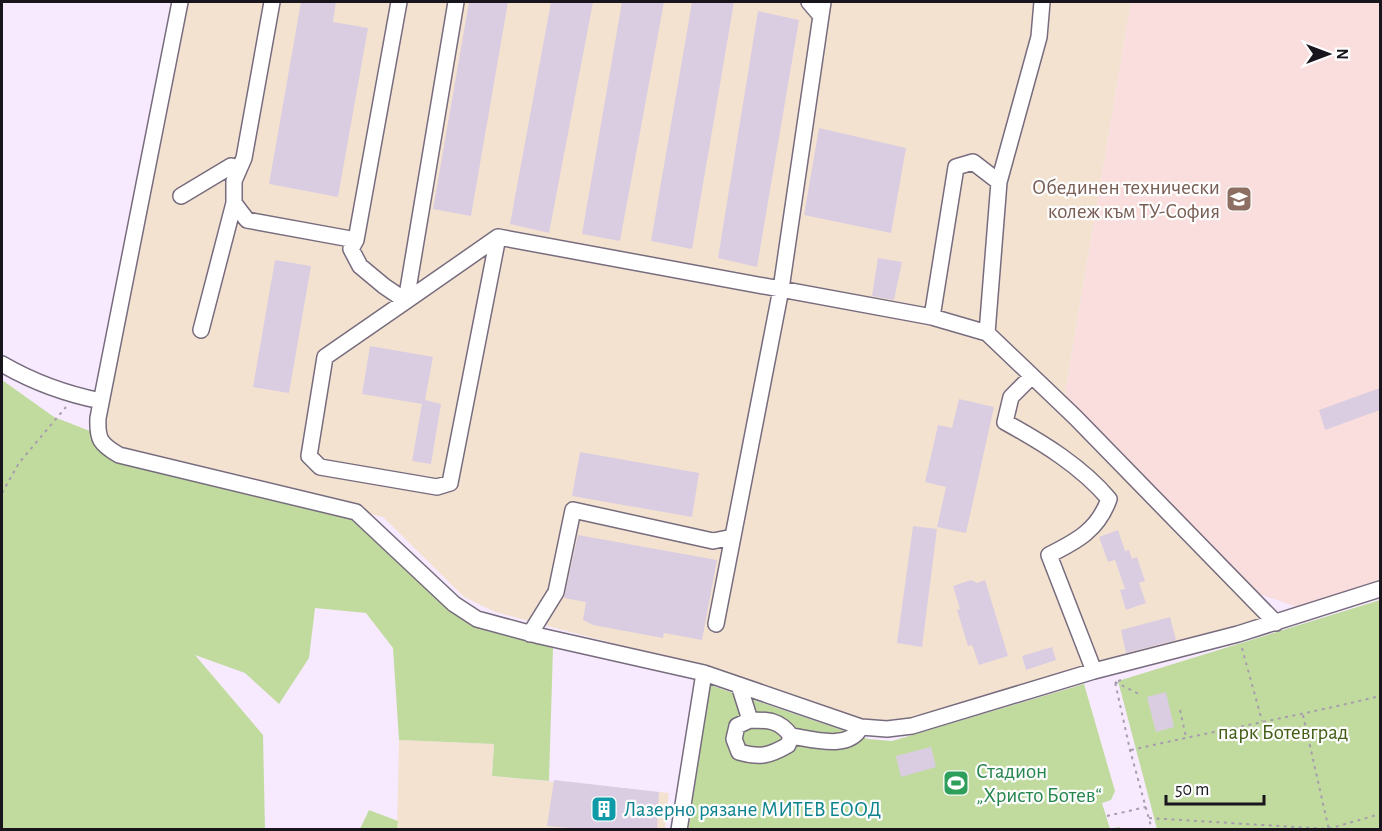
<svg xmlns="http://www.w3.org/2000/svg" width="1382" height="831" font-family="'Alegreya Sans',sans-serif">
  <style>
    .industrial { fill: #f4e2d1 }
    .education { fill: #f9dedd }
    .green { fill: #c1db9f }
    .building { fill: #dacde1 }
    .lines { fill: none; stroke-linecap: round; stroke-linejoin: round }
    .minor-casing { stroke: #776c7e; stroke-width: 18 }
    .path { stroke: #a79dac; stroke-width: 2; stroke-dasharray: 3 4.5; stroke-linecap: butt }
    .minor { stroke: #fff; stroke-width: 15 }
    .labels { text-anchor: middle; stroke-width: 4.5; stroke-linejoin: round; paint-order: stroke }
    .education-label { font-size: 21px; fill: #785e54; stroke: #fdfdfd; text-anchor: end }
    .park-label { font-size: 21px; fill: #435d15; stroke: #fdfdfd }
    .leisure-label { font-size: 21px; fill: #27864d; stroke: #fdfdfd; text-anchor: start }
    .culture-label { font-size: 21px; fill: #0d838f; stroke: #fdfdfd; text-anchor: start }
  </style>
  <rect width="100%" height="100%" fill="#f7eafe"/>
  <path class="industrial" d="M180,2h951l-68,405 213,216 -389,106 -184,-62 -208,-55 -31,-15 -81,-80 -84,-19 -194,-51 -7,-29z
    M399,740l95,4 -2,32 177,17 -4,36 -268,1z"/>
  <path class="education" d="M1131,2h249v578l-83,27 -41,-14 -191,-197z"/>
  <path class="green" d="M2,380l52,37 36,14c4,16 11,22 26,29l234,58 101,94 25,13 77,23 -4,133 -57,-5 2,-32 -95,-4 -6,-92 -27,-35 -51,-5 -6,50 -30,46 -34,-31 -50,-18 68,80 2,94h-263z
    M1380,600v229h-223l-39,-148z
    M1084,684l31,107 -4,9 -9,3 8,26 9,-2 3,2 -434,1 22,-145 158,54 24,2z
    M369,810l29,11 -1,8h-37z"/>
  <path class="building" d="M301,2h35l-3,20 35,6 -30,169 -69,-13z
    M469,2h39l-37,214 -38,-7z
    M551,2h42l-44,231 -39,-9z
    M622,2h42l-44,239 -38,-7z
    M692,2h42l-42,247 -41,-8z
    M758,11l41,9 -42,247 -39,-9z
    M819,128l87,20 -15,85 -87,-18z
    M878,258l24,4 -8,38 -22,-4z
    M275,260l36,6 -22,127 -36,-6z
    M370,346l63,11 -8,43 16,4 -10,60 -19,-3 10,-57 -60,-10z
    M1380,388v22l-55,20 -6,-20z
    M959,399l35,8 -28,126 -29,-6 9,-40 -21,-5 13,-57 14,3z
    M580,452l119,21 -7,44 -120,-21z
    M913,526l24,3 -15,118 -25,-4z
    M1118,530l7,21 4,-1 3,9 5,-2 8,24 -6,2 7,20 -20,7 -6,-20 5,-1 -10,-29 -7,2 -9,-25z
    M578,535l139,25 -15,80 -38,-7 -1,5 -70,-13 -10,-5 3,-18 -22,-4z
    M971,580l6,3 8,-3 23,76 -29,9 -7,-20 -4,1 -11,-36 3,-1 -7,-23z
    M1170,617l6,23 -50,13 -5,-23z
    M1052,647l4,13 -30,10 -4,-14z
    M1166,692l8,35 -18,5 -9,-35z
    M931,747l5,20 -35,10 -5,-21z
    M554,780l105,12 -2,38h-64l-46,-4z"/>
  <g class="lines">
    <g class="minor-casing">
      <path id="minor" d="M180,2l-82,416c-1,21 2,26 21,37l237,57 98,92 23,15 63,17 164,37 157,54 26,2 25,-3 182,-55 144,-37 142,-45
        M272,2l-28,156 -10,23v22l13,17 109,20 -5,9 9,17 24,20 22,15 -81,56 -16,99 11,11 117,20 13,-4 48,-246 434,80 55,16 88,84 201,206
        M456,2l-50,299 92,-64
        M809,2l12,14
        M181,196l50,-30 8,2
        M356,240l43,-238
        M932,317l24,-150 17,-5 26,20
        M201,330l33,-127
        M987,333l12,-151 40,-145 3,-35
        M2,364c31,18 64,30 99,37
        M1032,376l-21,21 -6,25c38,21 76,44 104,77 -11,31 -32,42 -60,56l45,116
        M716,624l65,-335 42,-287
        M530,634l26,-42 17,-82 140,31 20,-4
        M739,685l11,35c18,0 30,0 41,16l-3,9c-19,11 -28,13 -49,7l-5,-13 3,-13 13,-6
        M791,736c21,3 58,15 70,-9
        M679,830l25,-157"/>
    </g>
    <path class="path" d="M2,493l17,-30 47,-56
      M1242,648l20,73
      M1121,680l-6,2 15,68 22,80
      M1115,682l24,12
      M1180,710l6,27
      M1303,715l26,115
      M1131,750c83,-19 167,-34 249,-54
      M1107,816l39,-9
      M1149,818l179,11 52,-15"/>
    <use href="#minor" class="minor"/>
  </g>
  <defs>
    <g id="university-square" transform="scale(1.35)"><rect x="-9" y="-9" width="18" height="18" rx="4" fill="#8d6e63" stroke="#fdfdfd"/><path d="M0-5L7-2L0 1L-7-2ZM-4 1L0 2.5L4 1V4Q0 6-4 4Z" fill="#fff"/></g>
    <g id="stadium-square" transform="scale(1.35)"><rect x="-9" y="-9" width="18" height="18" rx="4" fill="#2e9e5b" stroke="#fdfdfd"/><path d="M0-5a6.5 5 0 1 0 0 10a6.5 5 0 1 0 0-10ZM-3.5-1.8h7v3.6h-7Z" fill="#fff"/></g>
    <g id="building-square" transform="scale(1.35)"><rect x="-9" y="-9" width="18" height="18" rx="4" fill="#0f9aa8" stroke="#fdfdfd"/><path d="M-4-6H4V6H1V3H-1V6H-4ZM-2.5-4.3h1.7v1.8h-1.7ZM.8-4.3h1.7v1.8H.8ZM-2.5-1h1.7V.8h-1.7ZM.8-1h1.7V.8H.8Z" fill="#fff"/></g>
  </defs>
  <g fill-rule="evenodd">
    <use href="#university-square" x="1239" y="199"/>
    <use href="#stadium-square" x="956" y="783"/>
    <use href="#building-square" x="604" y="809"/>
  </g>
  <g class="labels">
    <g class="education-label">
      <text x="1220" y="194">Обединен технически<tspan x="1220" dy="24">колеж към ТУ-София</tspan></text>
    </g>
    <g class="park-label">
      <text x="1283" y="739">парк Ботевград</text>
    </g>
    <g class="leisure-label">
      <text x="976" y="778">Стадион<tspan x="976" dy="24">„Христо Ботев“</tspan></text>
    </g>
    <g class="culture-label">
      <text x="624" y="816">Лазерно рязане МИТЕВ ЕООД</text>
    </g>
  </g>
  <rect width="1382" height="831" fill="none" stroke="#19151c" stroke-width="6"/>
  <g transform="translate(1328 54) rotate(90)" stroke="#fdfdfd" stroke-width="4.5" paint-order="stroke">
  <path d="M0-4.5L10 22L0 15L-10 22Z" fill="#19151c"/>
  <text y="-9" font-size="16" font-weight="bold" text-anchor="middle" fill="#19151c">N</text>
  </g>
  <path d="M1166 795v9h98v-9" fill="none" stroke="#19151c" stroke-width="3"/>
  <text x="1175" y="795" font-size="18" fill="#19151c" stroke="#fdfdfd" stroke-width="4.5" paint-order="stroke">50 m</text>
</svg>
